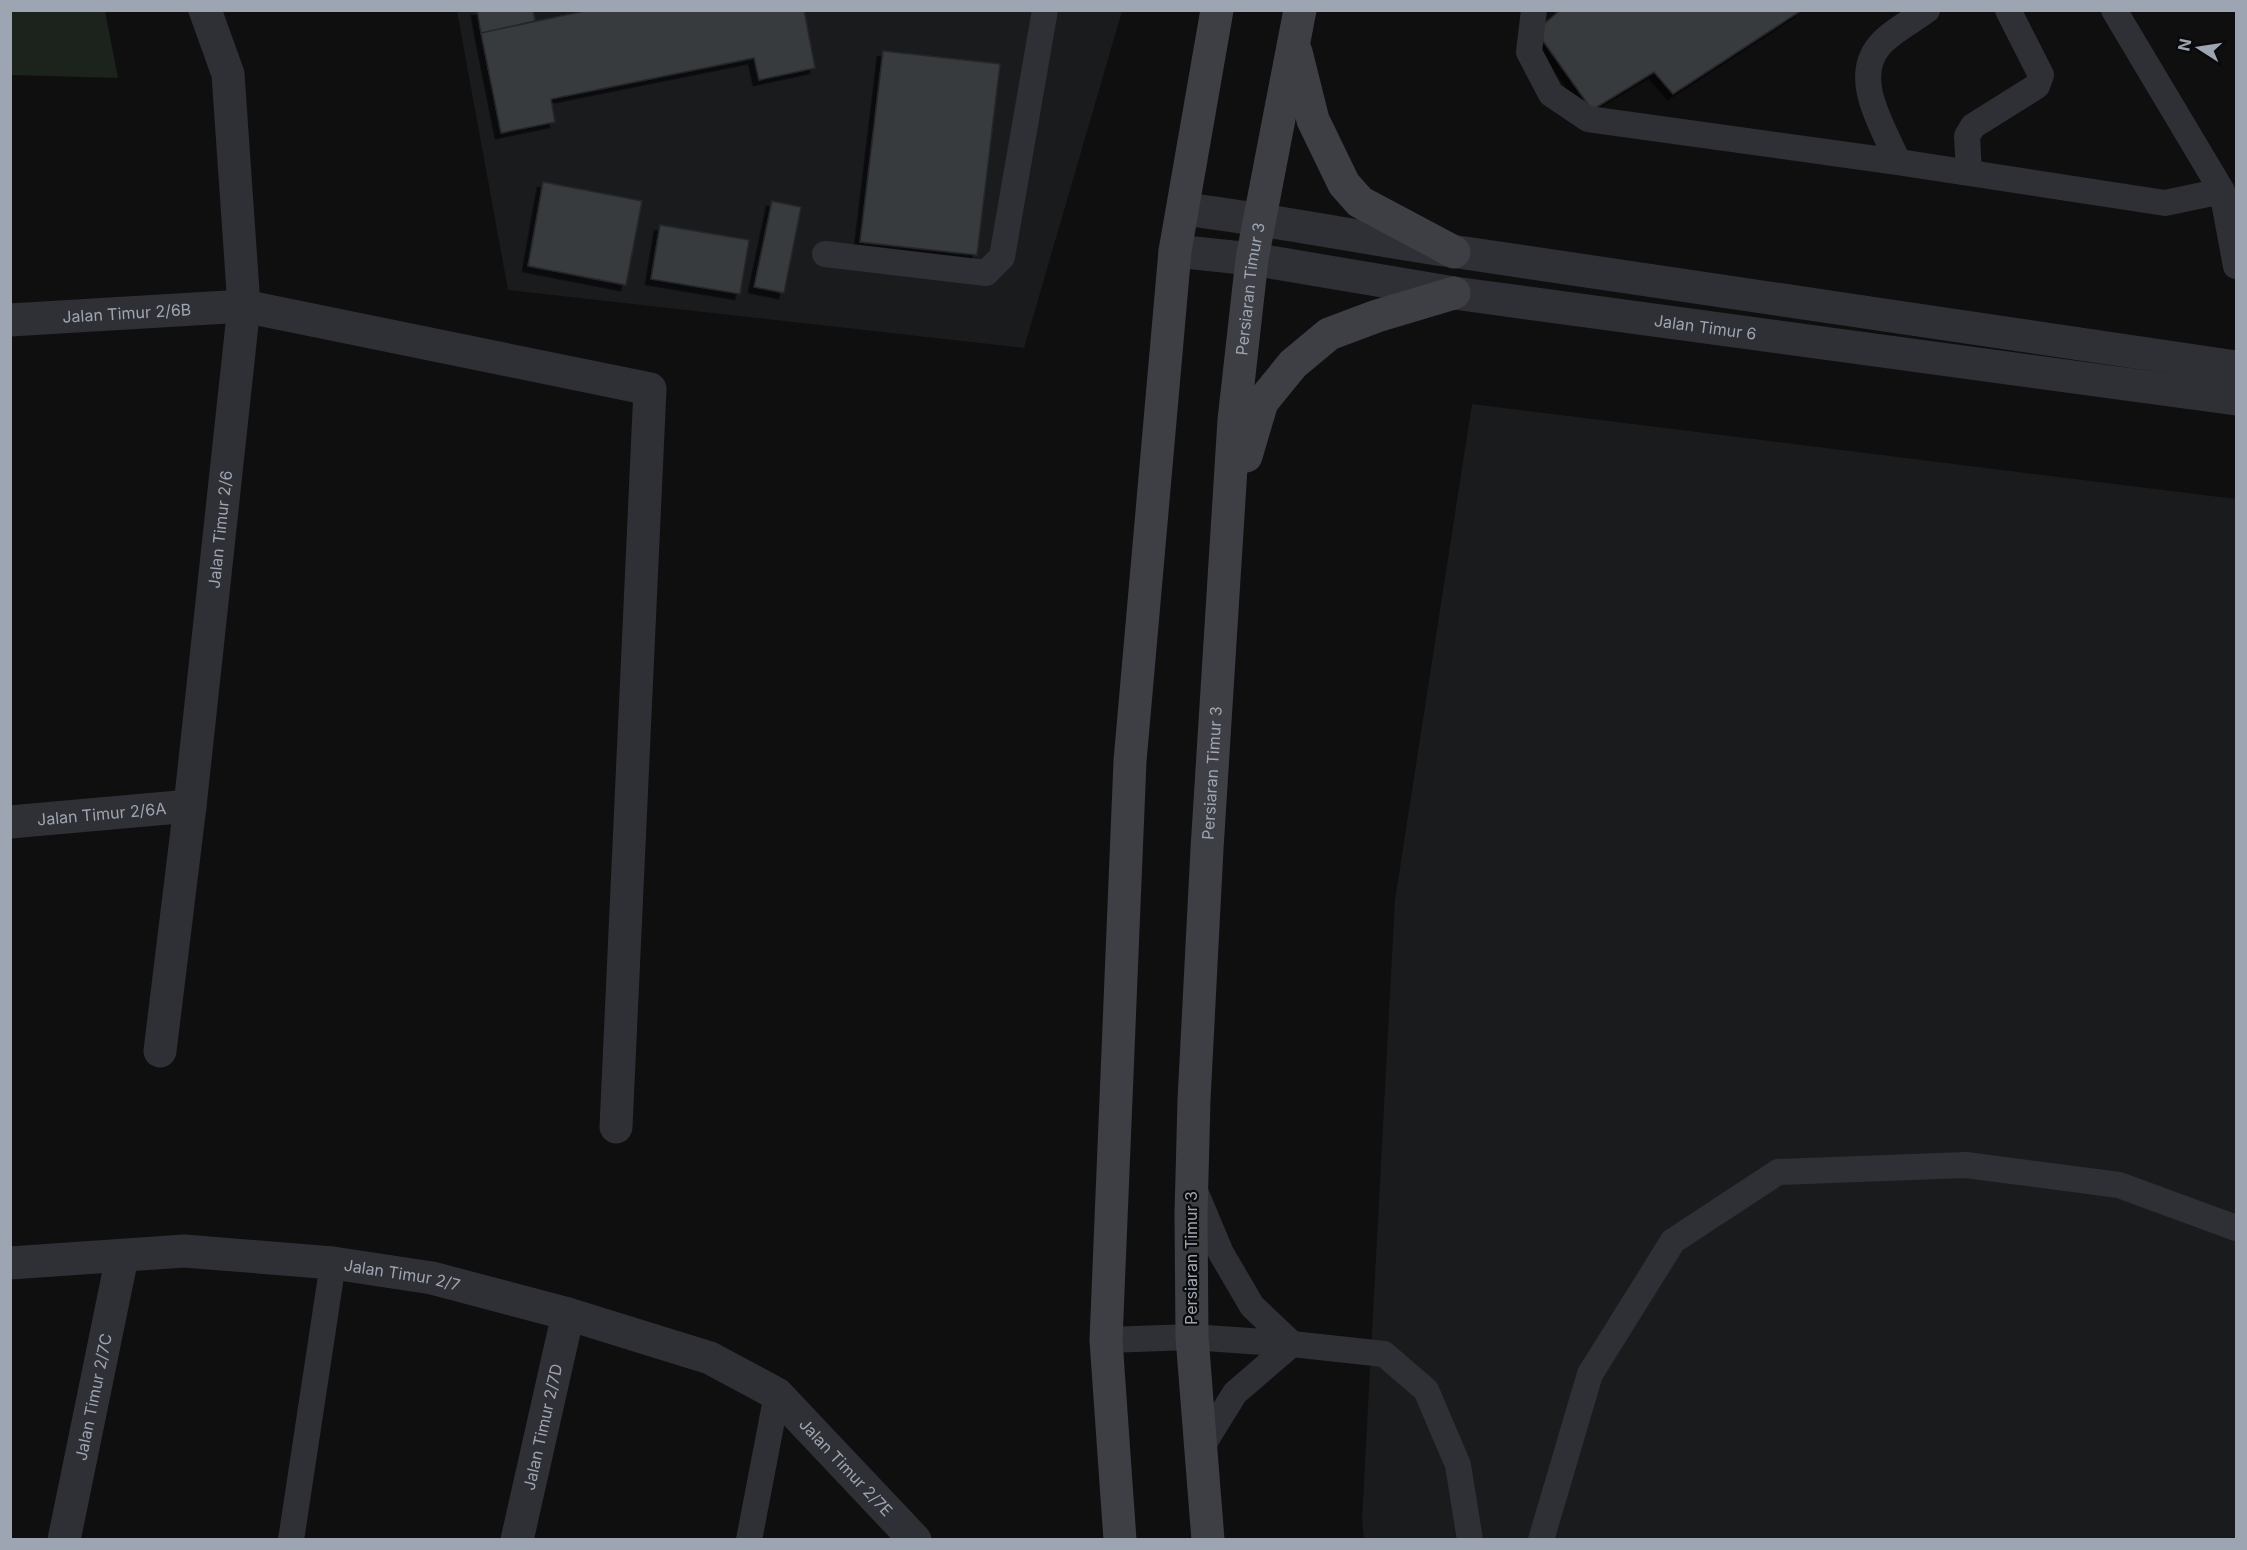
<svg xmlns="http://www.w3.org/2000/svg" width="2247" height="1550" font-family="Inter,sans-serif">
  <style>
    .built { fill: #1a1b1d }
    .green { fill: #1b231c }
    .building { fill: #383a3e; stroke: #28282c; stroke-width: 1.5; filter: url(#shadow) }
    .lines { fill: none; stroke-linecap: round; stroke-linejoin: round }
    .lane { stroke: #2f3035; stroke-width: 26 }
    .street { stroke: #2f3035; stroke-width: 33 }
    .secondary { stroke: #3d3f45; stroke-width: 33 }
    .labels { text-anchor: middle; stroke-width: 4.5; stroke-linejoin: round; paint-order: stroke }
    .street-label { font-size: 16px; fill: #9ea5b2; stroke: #0a0a0b }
  </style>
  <defs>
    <filter id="shadow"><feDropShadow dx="-5.5" dy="5.5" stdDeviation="0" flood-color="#0009"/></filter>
  </defs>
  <rect width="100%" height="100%" fill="#0f0f10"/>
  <path class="built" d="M457,11h665l-98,337 -516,-58z
    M1472,404l764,95v1040l-872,1 -2,-20 33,-620z"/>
  <path class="green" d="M11,10l94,1 13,67 -107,-3z"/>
  <path class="building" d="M477,10h56l2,11 -54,12z
    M589,10h215l11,58 -56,12 -5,-22 -203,41 4,23 -54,11 -20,-100z
    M1560,10h242l-129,84 -19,-22 -62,38 -56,-79z
    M883,51l117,13 -23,191 -117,-13z
    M543,182l99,19 -16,84 -98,-19z
    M772,201l29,6 -17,86 -30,-6z
    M660,225l89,15 -9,54 -89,-15z"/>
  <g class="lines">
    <path class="lane" d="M1534,10l-5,42 22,42 37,25 310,43 267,41 57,-12
      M2114,10l108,181 14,75
      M1898,162c-14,-34 -47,-82 -19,-116 10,-13 35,-26 48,-36
      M1969,173l-2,-37 6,-10 64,-40 4,-11 -33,-65
      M825,254l161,19 16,-16 43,-247
      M1195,1191l26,62 31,53 40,38 -57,49 -34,55
      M1106,1340l86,-3 100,7 92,10 42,36 32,75 12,75
      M291,1540l42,-277
      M749,1540l28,-146
      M1541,1540l49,-166 83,-133 105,-69 188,-7 153,20 117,43"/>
    <g class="street">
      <path d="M1183,209c92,11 183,30 275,43 259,38 519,77 778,115"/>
      <path id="s1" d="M1175,251l77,8 202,34 782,106"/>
      <path id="s2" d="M10,320l234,-14 406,83 -34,738"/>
      <path id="s3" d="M10,822l180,-16"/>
      <path id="s4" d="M160,1051l30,-245 54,-500 -16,-232 -23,-64"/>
      <path id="s5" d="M10,1263l174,-12 149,12 99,15 136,36 142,44 67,36 138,146"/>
      <path id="s6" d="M64,1540l58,-283"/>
      <path id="s7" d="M517,1540l51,-226"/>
    </g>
    <g class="secondary">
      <path d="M1296,52l17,68 31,64 16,18 94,50"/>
      <path d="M1246,456l16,-54 31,-38 36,-30 48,-18 77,-23"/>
      <path d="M1120,1540l-14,-200 24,-579 45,-510 42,-241"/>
      <path id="s8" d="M1208,1540l-16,-203 -1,-123 3,-114 13,-251 27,-429 18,-161 48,-249"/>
    </g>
  </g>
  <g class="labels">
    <g class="street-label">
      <text dy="6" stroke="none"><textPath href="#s8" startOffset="1254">Persiaran Timur 3</textPath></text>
      <text dy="6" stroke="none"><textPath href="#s2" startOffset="117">Jalan Timur 2/6B</textPath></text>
      <text dy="6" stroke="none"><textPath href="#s1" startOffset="536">Jalan Timur 6</textPath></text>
      <text dy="6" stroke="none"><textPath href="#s4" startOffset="525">Jalan Timur 2/6</textPath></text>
      <text dy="6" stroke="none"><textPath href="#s8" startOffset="768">Persiaran Timur 3</textPath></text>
      <text dy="6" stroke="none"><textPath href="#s3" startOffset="92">Jalan Timur 2/6A</textPath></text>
      <text transform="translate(1191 1258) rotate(-90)" y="6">Persiaran Timur 3</text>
      <text dy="6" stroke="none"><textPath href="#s5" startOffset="394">Jalan Timur 2/7</textPath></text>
      <text dy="6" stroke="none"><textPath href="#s6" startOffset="146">Jalan Timur 2/7C</textPath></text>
      <text dy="6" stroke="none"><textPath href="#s7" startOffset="116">Jalan Timur 2/7D</textPath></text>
      <text dy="6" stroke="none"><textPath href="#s5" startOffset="890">Jalan Timur 2/7E</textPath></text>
    </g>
  </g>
  <rect width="2247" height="1550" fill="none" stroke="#9ea5b2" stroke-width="24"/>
  <g transform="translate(2199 48) rotate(282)" stroke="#0a0a0b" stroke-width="4.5" paint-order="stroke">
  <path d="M0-4.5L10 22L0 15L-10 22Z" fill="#9ea5b2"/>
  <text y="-9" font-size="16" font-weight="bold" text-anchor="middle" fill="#9ea5b2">N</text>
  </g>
</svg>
